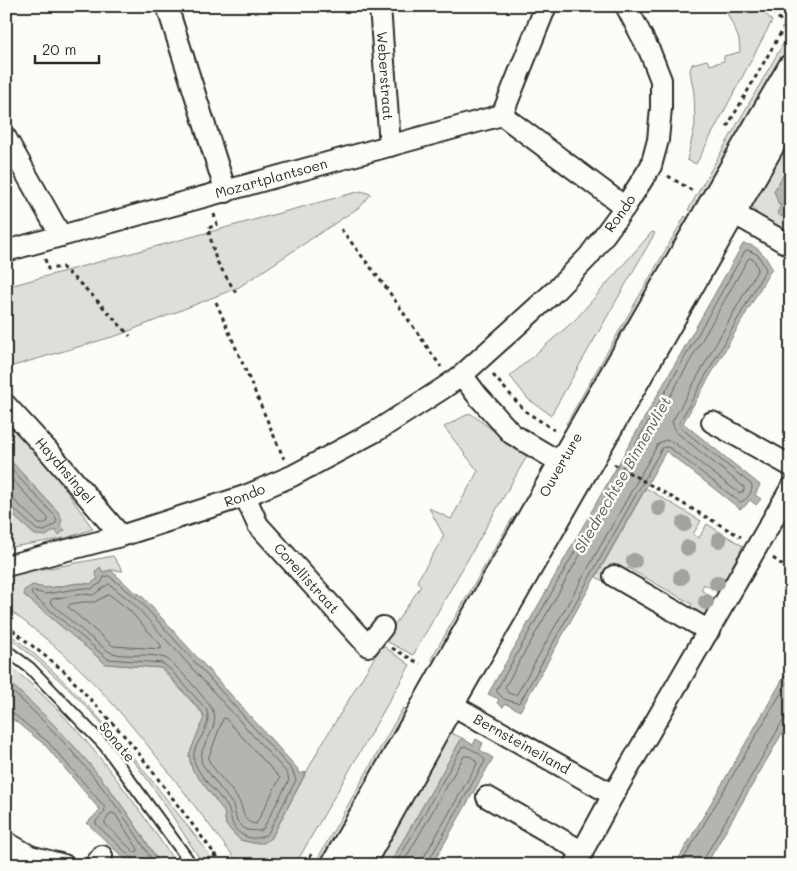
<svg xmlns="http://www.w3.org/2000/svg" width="797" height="871" font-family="Mali,sans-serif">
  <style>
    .green { fill: #dfdeda; stroke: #858482 }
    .water { fill: #b5b4b1; stroke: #7e7d7b }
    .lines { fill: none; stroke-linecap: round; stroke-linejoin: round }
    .shore { stroke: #626261; stroke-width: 1 }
    .service-casing { stroke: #2b2b2b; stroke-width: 14 }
    .minor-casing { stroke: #2b2b2b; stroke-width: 24 }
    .tertiary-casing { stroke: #2b2b2b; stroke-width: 29 }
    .path { stroke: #2b2b2b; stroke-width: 3; stroke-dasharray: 4 4; stroke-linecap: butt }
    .service { stroke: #fdfcf7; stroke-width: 10 }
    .minor { stroke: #fdfcf7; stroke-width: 20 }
    .tertiary { stroke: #fdfcf7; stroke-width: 25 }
    .tree { fill: #a2a29f }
    .labels { text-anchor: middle; stroke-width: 5; stroke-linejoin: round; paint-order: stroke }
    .street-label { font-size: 14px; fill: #2b2b2b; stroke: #fdfcf7 }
    .water-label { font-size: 15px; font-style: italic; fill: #5b5b5a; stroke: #fdfcf7 }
  </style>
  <rect width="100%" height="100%" fill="#fdfcf7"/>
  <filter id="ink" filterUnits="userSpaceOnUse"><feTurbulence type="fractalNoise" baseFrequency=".02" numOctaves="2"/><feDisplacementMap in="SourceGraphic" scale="10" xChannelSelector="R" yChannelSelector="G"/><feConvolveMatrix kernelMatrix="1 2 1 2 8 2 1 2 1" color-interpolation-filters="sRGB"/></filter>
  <g filter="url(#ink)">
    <path class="green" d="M724,6h35l13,15 -76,143 -9,-4 8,-35 -1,-32 -4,-22 2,-7 15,-4 3,5 14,-4v-5l16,-4 -1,-13z
      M791,30v24l-92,162 -11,-6z
      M791,125v37l-17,29c4,8 7,18 17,19v24c-15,-8 -34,-15 -41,-31z
      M361,191l10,3 -10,12 -122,81 -120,48 -113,33v-81z
      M685,216l9,7 -118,207 -10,-6z
      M652,232l3,1 -104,182 -23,-16 -18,-23 65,-56z
      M470,413l57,43 -114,199 -29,-15 37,-54 -4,-5 27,-45 -15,-28 22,11 27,-48 -34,-44z
      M6,418l39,42 48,69 -27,9 -60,10v-39l29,26 25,-9 -1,-13 -53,-57z
      M646,488l55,33 -8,13 6,4 8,-14 36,22 -25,46 -14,-8 -3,6 14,9 -12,17 -3,1 -11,-6 3,-7 -64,-36 -4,7 -9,-4 -7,13 -12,-7z
      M513,517l10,5 -81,143 -11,-6z
      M113,556l10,15 -12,-1 -8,2 -3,-5 -2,12 -8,5c-19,-4 -37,9 -57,1l-9,10 82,69 55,4 41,45 2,7 -15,35 3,14 32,42 2,14 14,15 14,3 18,-6 48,-90 62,-102 28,20 -115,200h-55c-50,-64 -97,-131 -153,-189 -25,-25 -53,-47 -81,-69v-33l44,-6z
      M6,631c84,65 140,142 204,224l-1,10h-5c-22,-33 -42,-67 -66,-98 -38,-50 -83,-94 -132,-132z
      M6,663c71,56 121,128 171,202h-17c-41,-72 -92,-131 -154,-185z
      M403,708l11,5 -86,152h-14z
      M445,730l17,8 -73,127h-20z"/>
    <path class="water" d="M791,162v48h-3l-6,7 -5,-4 4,-8h-2l-5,-14z
      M743,244c15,0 22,12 29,24l-89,155 77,62 -5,10 6,4 -5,6 -6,-5 -5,6 -5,3 -74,-58 -146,260 -14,-7 -3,3 -6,-4 2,-4 -11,-5z
      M6,456l53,57 3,6 -2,7 5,4 -6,5 -4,-5 -9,6 -11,-1 -29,-26z
      M100,567l3,5 8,-2 21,20 9,5 156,173 2,6 7,-2 -34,65 -8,6h-10l-14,-3 -14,-15 -2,-14 -32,-42 -3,-14 15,-38 -2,-5 -37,-41 -4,-3 -55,-4 -82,-69v-5l9,-5c20,8 38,-5 57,-1l8,-5 -3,-7z
      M791,665v53l-85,147h-31z
      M6,680c62,53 113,114 154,185h-29l-44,-42 13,-13 -55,-65 -39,-31z
      M462,738l11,7 3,-6 7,4 -3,7 13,8 -61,107h-43z"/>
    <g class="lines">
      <path class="shore" d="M748,250l10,5 8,14 -87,154 2,5 71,57c1,7 -6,16 -12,17l-70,-54 -4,-1 -4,1 -142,254 -3,1 -13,-4 -7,-7v-3l248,-438z
        M750,258l4,2 4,9 -86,153 4,10 68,55v4l-5,2 -66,-51 -8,-2 -7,4 -141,250 -2,1 -7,-2 -3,-6 243,-428z
        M6,464l49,52 2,4 -2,4 -10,7 -8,-1 -25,-23 -6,-2
        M6,473l42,45v3l-5,3h-4l-24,-23 -9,-2
        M109,576l29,23 154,171 4,10 -28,53c-7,6 -17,7 -25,2 -14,-7 -10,-19 -16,-29 -9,-13 -31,-32 -33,-47 -3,-16 21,-31 12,-50l-37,-41 -7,-5 -54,-4 -77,-65 2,-3 12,3 38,-6 8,1 10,-6 3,-6z
        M109,584l24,19 154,170 2,7 -26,49 -3,2 -14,-1 -9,-9 -4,-16 -31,-41c-6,-18 19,-34 11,-53 -3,-8 -41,-51 -48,-53 -17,-6 -37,0 -53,-5 -6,-1 -55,-44 -62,-51l2,-3 31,-5 10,1z
        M108,595h2l18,14 33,36v4l-48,-3 -45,-39 2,-3 13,-2h11z
        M6,686c59,52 109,111 149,179
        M6,711l5,1 37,30 56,64 1,6 -9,9v3l37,35 1,6
        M225,718l55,60 -24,46c-15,-2 -11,-13 -17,-23 -9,-15 -23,-27 -31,-42l15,-40z
        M111,813l4,1 23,35 -1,3h-3l-29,-28v-2z
        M395,865l67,-118 3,-1c7,4 17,7 20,15l-56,99 -1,5
        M402,865l62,-109h6l6,5 1,3 -53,93 -2,8
        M680,865l111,-189
        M702,865l1,-5 81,-141 7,-3"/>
      <g class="service-casing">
        <path id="service" d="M6,650l24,18 75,78 87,119"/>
      </g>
      <g class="minor-casing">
        <g id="minor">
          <path d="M167,6l59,186"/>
          <path id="s1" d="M380,6l10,140"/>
          <path d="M502,115l123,92"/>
          <path d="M502,115l44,-109"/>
          <path d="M6,138l55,98"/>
          <path d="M721,206l70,40"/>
          <path id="s2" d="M6,251l496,-136"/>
          <path d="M462,375l15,20 35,39 63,37"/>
          <path id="s3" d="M6,405l46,50 69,81"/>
          <path d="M712,422l79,44"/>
          <path id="s4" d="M245,496l13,29 110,121 15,-19"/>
          <path id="s5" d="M6,566l115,-30 124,-40 47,-20 86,-46 64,-41 20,-14 50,-45 44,-40 33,-34 36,-49 26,-41 7,-26 3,-32v-28l-11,-28 -24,-46"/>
          <path d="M614,576l95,55"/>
          <path id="s6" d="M438,697l175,98"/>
          <path d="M487,797l96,55"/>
          <path d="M6,842l24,14 34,9"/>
          <path d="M95,865l7,-9"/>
          <path d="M575,865l38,-70 178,-307"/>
        </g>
      </g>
      <g class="tertiary-casing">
        <g id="tertiary">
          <path id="s7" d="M334,865l227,-401 230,-397"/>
          <path d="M361,865l90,-161 340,-593"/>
        </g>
      </g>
      <path class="path" d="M767,6l18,19
        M727,127l64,-112
        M668,176l25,15
        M214,214l3,11 -9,3 8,32 20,33
        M341,229l44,57 56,81
        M45,259l3,10 14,-2 29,27 39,42
        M216,302l68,157
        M493,375l32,36 29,19
        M614,464l127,73
        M773,558l18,14
        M6,625l58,46 67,72 92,122
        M392,648l28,16
        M212,865l3,-12
        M306,865l7,-14"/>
      <use href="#service" class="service"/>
      <use href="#minor" class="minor"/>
      <use href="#tertiary" class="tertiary"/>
    </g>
    <g class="tree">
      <circle cx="659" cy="508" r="8"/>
      <circle cx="684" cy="524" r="8"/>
      <circle cx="719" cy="540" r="8"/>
      <circle cx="688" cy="548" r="8"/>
      <circle cx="634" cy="561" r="8"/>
      <circle cx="681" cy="577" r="8"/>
      <circle cx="717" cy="583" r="8"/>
      <circle cx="706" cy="602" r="8"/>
    </g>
  </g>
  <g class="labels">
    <g class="street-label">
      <text dy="5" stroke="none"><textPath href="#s1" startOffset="70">Weberstraat</textPath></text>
      <text dy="5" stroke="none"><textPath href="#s2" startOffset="275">Mozartplantsoen</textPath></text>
      <text dy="5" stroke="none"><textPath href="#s5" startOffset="725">Rondo</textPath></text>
      <text dy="5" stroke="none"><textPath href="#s7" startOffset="460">Ouverture</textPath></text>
      <text dy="5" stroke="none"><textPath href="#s3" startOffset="88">Haydnsingel</textPath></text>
      <text dy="5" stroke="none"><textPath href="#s5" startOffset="249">Rondo</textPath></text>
      <text dy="5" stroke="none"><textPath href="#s4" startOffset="104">Corellistraat</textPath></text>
      <text transform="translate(117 742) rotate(50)" y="5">Sonate</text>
      <text dy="5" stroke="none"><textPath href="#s6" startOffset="96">Bernsteineiland</textPath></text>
    </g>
    <g class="water-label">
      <text transform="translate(623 475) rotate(-60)" y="5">Sliedrechtse Binnenvliet</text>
    </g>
  </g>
  <rect width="797" height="871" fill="none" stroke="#fdfcf7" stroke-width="25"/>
  <rect x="12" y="12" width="772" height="846" fill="none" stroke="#2b2b2b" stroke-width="2" filter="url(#ink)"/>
  <path d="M35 55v8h64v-8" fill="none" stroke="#2b2b2b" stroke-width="2.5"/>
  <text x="42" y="55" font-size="15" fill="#2b2b2b" stroke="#fdfcf7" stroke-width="4" paint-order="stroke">20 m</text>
</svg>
